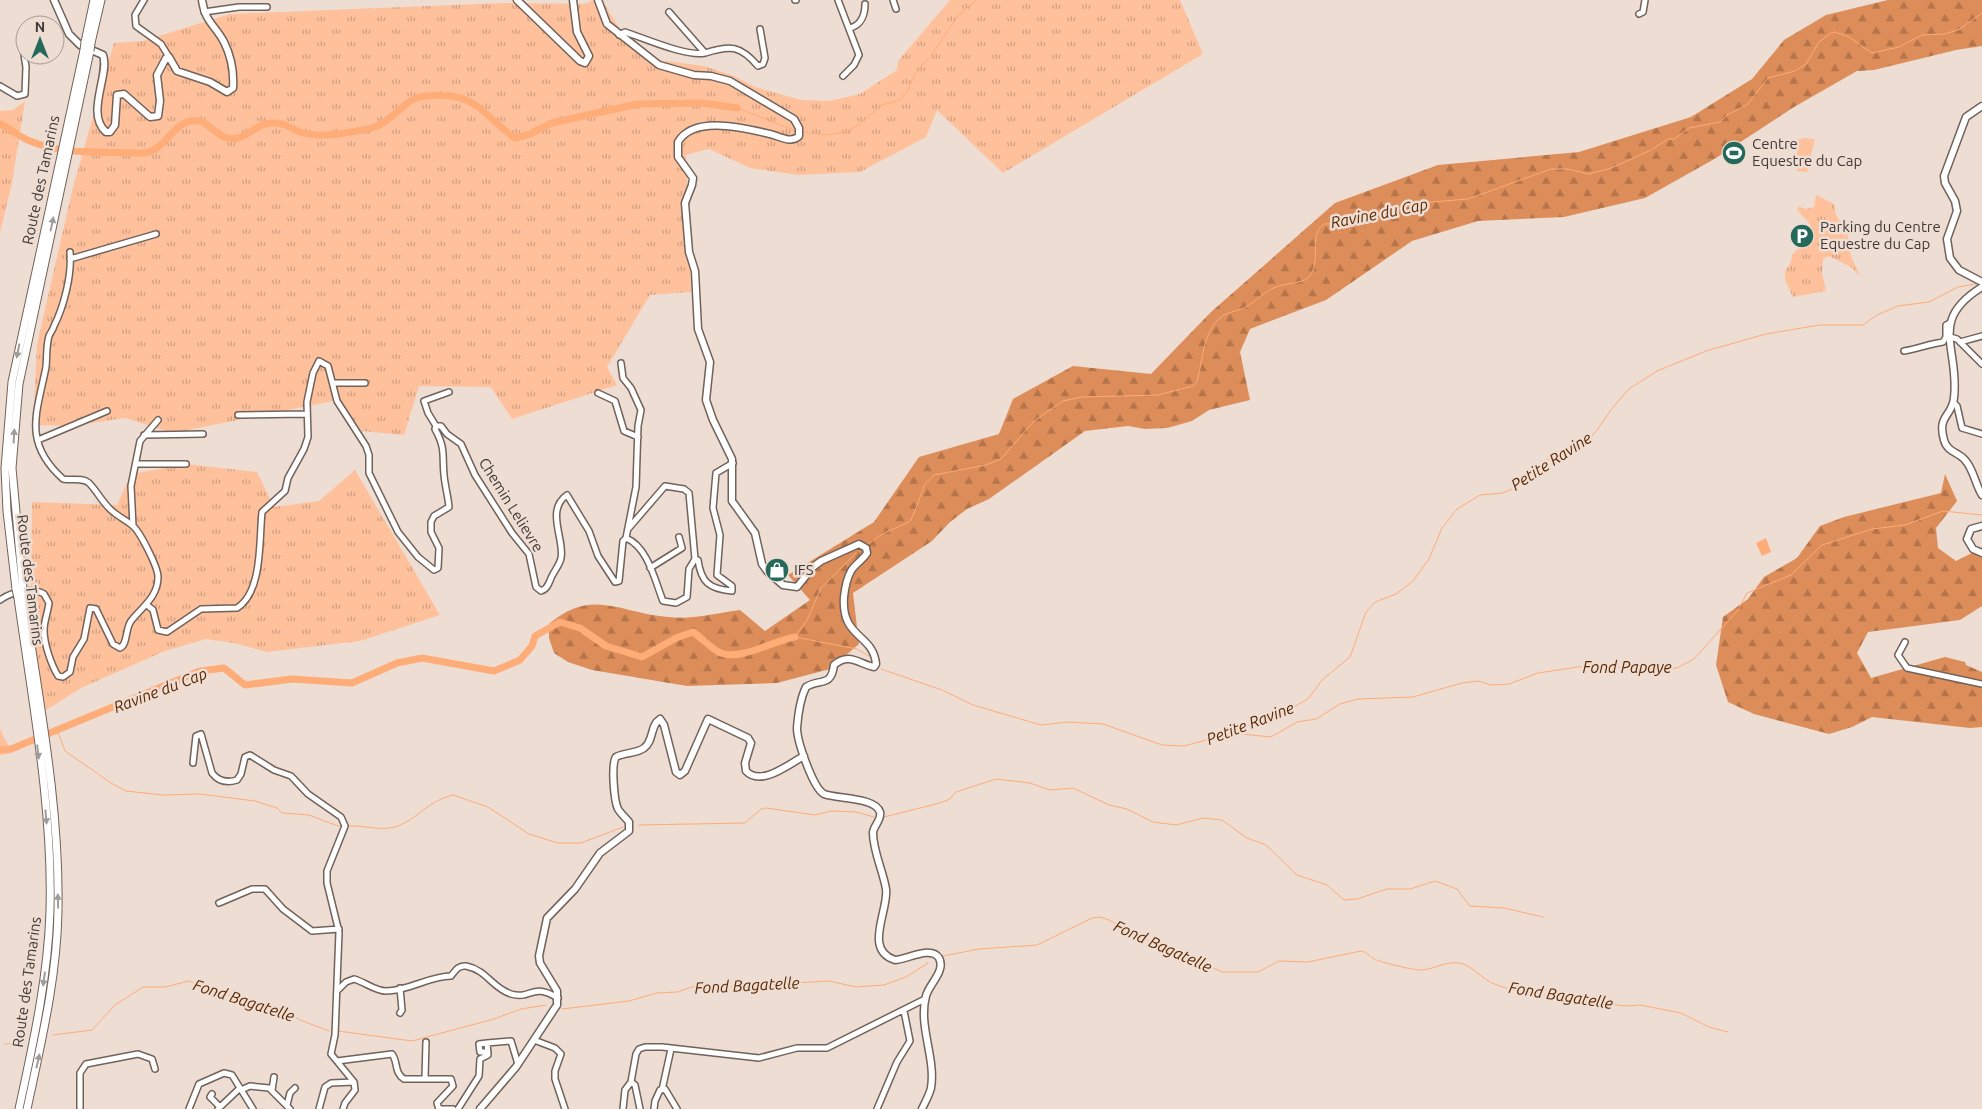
<svg xmlns="http://www.w3.org/2000/svg" width="1982" height="1109" font-family="Ubuntu,sans-serif">
  <style>
    .grass { fill: url(#grass-tufts) }
    .forest { fill: url(#forest-firs) }
    .park { fill: #ffc19c }
    .water { fill: #feac78 }
    .lines { fill: none; stroke-linecap: round; stroke-linejoin: round }
    .stream { stroke: #feac78; stroke-width: 1 }
    .river { stroke: #feac78; stroke-width: 7 }
    .minor-casing { stroke: #71625a; stroke-width: 8 }
    .major-casing { stroke: #71625a; stroke-width: 9 }
    .highway-casing { stroke: #71625a; stroke-width: 9 }
    .minor { stroke: #fff; stroke-width: 5 }
    .major { stroke: #fff; stroke-width: 6 }
    .highway { stroke: #fff; stroke-width: 7 }
    .highway-bridge-casing { stroke: #71625a; stroke-width: 9; stroke-linecap: butt }
    .highway-bridge { stroke: #fff; stroke-width: 7 }
    .oneway { fill: #a09c9a }
    .labels { text-anchor: middle; stroke-width: 5; stroke-linejoin: round; paint-order: stroke }
    .poi-label { font-size: 15px; fill: #403935; stroke: #eeddd3; text-anchor: start }
    .street-label { font-size: 15px; fill: #403935; stroke: #eeddd3 }
    .water-label { font-size: 16px; font-style: italic; fill: #5b2800; stroke: #eeddd3 }
  </style>
  <defs>
    <pattern id="grass-tufts" width="24" height="20" patternUnits="userSpaceOnUse" patternTransform="scale(1.25)"><rect width="24" height="20" fill="#ffc19c"/><path d="M3 7l-1-3M5 7V3M7 7l1-3M15 17l-1-3M17 17v-4M19 17l1-3" fill="none" stroke="#d09e80"/></pattern>
    <pattern id="forest-firs" width="22" height="20" patternUnits="userSpaceOnUse" patternTransform="scale(1.25)"><rect width="22" height="20" fill="#dd8d59"/><path d="M5 1l3.5 6h-7zM16 11l3.5 6h-7z" fill="#b5744a"/></pattern>
  </defs>
  <rect width="100%" height="100%" fill="#eeddd3"/>
  <path class="grass" d="M595,0h7l20,33 36,27 46,6 30,10 21,11 46,13 28,1 31,-7 37,-24 1,-9 52,-61h230l23,54 -200,119 -66,-63 -11,27 -66,35 -62,3 -48,-7 -41,-19 -23,6 5,137 -41,3 -43,72 10,18 -105,34 -21,-32 -72,-1 -15,49 -42,-4 -24,-31 -165,33 -48,-15 -53,8 -39,-1 4,-81 36,-157 41,-144 29,-2 87,-27 273,-11 80,1z
    M25,101l-13,82 -12,50v-122l13,-1z
    M1816,195l18,9 2,11 11,17 4,24 9,20 -9,-9 -22,-11 -6,3 -1,14 4,18 -33,6 -8,-17v-9l6,-9 1,-7c7,-9 25,-15 18,-30 -3,-6 -10,-10 -13,-16l1,-3 7,3 9,-2z
    M187,464l70,8 17,35 45,-6 36,-31 85,145 -80,26 -93,11 -33,-9 -28,-4 -41,12 -82,36 -37,23 -16,-76 2,-132 85,3 14,-31z
    M0,729l12,24 -12,2z"/>
  <path class="forest" d="M1888,0h94v46l-26,4 -82,20 -17,1 -63,36 -78,51 -71,40 -81,19 -86,4 -66,20 -86,59 -76,29 -10,23 10,48 -41,10 -17,11 -25,7 -22,1 -17,-3 -43,5 -96,68 -22,10 -17,13 -18,19 -79,52 6,51 -29,25 -53,14 -90,3 -95,-16 -24,-8 -14,-9 -5,-15v-14c43,-37 71,-11 119,-7 24,3 49,-4 72,-7l25,21 45,-31 -22,-25 86,-53 45,-65 80,-23 14,-35 60,-33 78,8 60,-62 124,-109 103,-38 141,-13 112,-35 61,-38 32,-39 42,-25z
    M1945,474l12,27 -21,27 2,20 18,13 26,-13v58l-22,14 -92,12 -11,21 14,25 74,-21 20,5 1,3 16,7v55l-12,1 -98,-11 -20,10 -23,7 -75,-20 -26,-12 -12,-37 7,-48 25,-18 16,-22 33,-19 23,-32 24,-9 97,-24z"/>
  <path class="park" d="M1804,138l11,1 -8,33 -10,-1v-31z"/>
  <path class="water" d="M1766,538l5,14 -9,4 -6,-13z"/>
  <g class="lines">
    <path class="stream" d="M737,108l59,23
      M804,132l23,3 18,-3 12,-6 25,-21 18,-5 8,-10 8,-18 15,-16 26,-39 19,-17
      M868,544l16,-11 25,-11 4,-6 12,-32 9,-9 52,-10 15,-6 33,-38 29,-20 19,-4 76,-2 35,-9 4,-4c6,-22 6,-56 29,-68 6,-3 12,-3 18,-6 12,-6 20,-17 32,-21 9,-4 26,-3 33,-10 13,-14 -1,-42 15,-53h19l77,-21 48,-4 83,-30h17l20,5 21,-5 42,-19 17,-11h6l15,-11 31,-6 7,-7 20,-10 21,-27 27,-7 11,-7 13,-22 12,-9 4,-1 14,5 23,16 27,-6 23,-12 23,-1 15,-5 22,-16
      M856,553l-35,35 -14,32 -12,17 62,12 14,8
      M881,669l61,21 31,15 68,20 27,-3 35,2 59,21 22,1 37,-10 71,-28 17,-10 13,-18 28,-23 16,-45 9,-10 21,-8 17,-13 16,-22 13,-31 15,-19 23,-14 23,-2 11,-5 30,-27 28,-11 22,-16 20,-28 15,-17 28,-18 49,-20 60,-17 54,-9h43l14,-10 21,-9 31,-4 29,-15 18,-3
      M57,730l8,21 46,32 15,8 37,4 37,-1 55,7 22,7 5,5 27,2 29,11h6
      M1232,733l39,4 26,-15 19,-3 24,-15 18,-5 55,-2 49,-14 16,-2 13,4 18,-1 29,-11 53,-8 61,5 25,-2 17,-9 44,-49 9,-17 44,-18 31,-30 50,-16 33,-4 38,-14 39,4
      M884,817l56,-14 10,-4 6,-7 40,-13 34,4 20,7 23,-2 36,17 18,4 26,13 23,3 27,-7 19,2 25,18 19,7 31,30 30,10 17,15 13,-1 30,-10h23l25,-8 22,8 13,17 34,2 39,9
      M639,825l106,-2 16,-14 5,-1 49,7 16,-4 25,1 18,5
      M348,826c17,-1 34,6 50,0 21,-8 29,-25 55,-31l35,12 41,27 29,9h23l42,-16
      M943,956l36,-7 58,-4 55,-27 8,-1 9,3 33,19 24,7 56,26h36l21,-11 29,1 53,-11c6,1 8,5 13,8 6,3 42,12 48,11 13,-1 28,-11 41,-6 11,4 19,14 29,19 21,10 69,16 91,12l9,7 34,4 14,-1 41,8 28,14 19,5
      M562,1009l67,-8 28,-8 20,-1 24,-8 19,3 109,-6 27,6 28,-2 22,-8 22,-14
      M338,1031l74,10 82,-22 27,-10 25,-4
      M53,1035l39,-5 23,-25 28,-18h22l24,-6 77,28 20,2 14,9 29,11
      M5,1044l12,-1"/>
    <path class="river" d="M0,124c10,4 19,13 30,17 36,15 76,10 114,12 20,-2 27,-27 46,-32 16,-4 23,13 37,17 17,5 28,-15 45,-15 11,-1 18,5 28,9 15,5 31,3 45,1 10,-2 21,-3 30,-6 15,-6 24,-19 37,-27 11,-6 36,-6 48,-2 21,5 37,29 55,40l15,-4 22,-11 85,-19 65,-1 35,5
      M0,750l11,-1 189,-78 24,-3 21,17 47,-6 60,4 45,-20 25,-5 72,13 26,-11 12,-14 3,-10 25,-14 20,6 26,18 36,11 34,-19 17,-6c9,6 18,17 28,21 19,8 54,-13 74,-16"/>
    <g class="minor-casing">
      <path id="minor" d="M144,0l-9,15 1,11 25,18 8,13
        M795,0h1
        M838,0l21,55 -5,10 -11,11
        M893,0l3,9
        M204,12l35,-5h28
        M1639,14l4,-2 2,-12
        M850,28c11,-3 15,-13 15,-24
        M619,35l6,-3c19,6 61,25 80,21l-36,-41
        M705,53c25,-8 35,-8 53,13l5,-2 2,-6 -5,-29
        M0,86l17,10 8,-2 1,-27 -4,-25
        M70,259l86,-25
        M1950,337l7,2 25,25
        M1960,342l22,-6
        M1904,351c14,-2 24,-7 39,-9l3,-5v-12l4,-2
        M621,363l2,15 8,10 10,22 -3,16 -2,61 -10,51
        M333,383h32
        M598,393l17,8 9,30 14,6
        M1954,403l3,3 5,22 20,6
        M238,415l68,-1
        M436,426l-8,-13 -4,-12 25,-9
        M144,435l59,-1
        M38,440l69,-29
        M136,464h50
        M133,526l-2,-40 9,-45 18,-21
        M628,529l37,-43 19,3 5,4 6,66
        M650,568l32,-20 -3,-11
        M0,600c11,-8 32,-13 44,-6l5,9c-1,9 -5,18 -5,27 0,14 7,34 14,46l5,1 7,-5 3,-15 11,-18 6,-31 6,1 17,35 7,4c8,-4 5,-19 11,-27 11,-14 27,-24 27,-44 0,-10 -18,-45 -25,-51 -7,-6 -16,-10 -22,-16 -9,-8 -14,-19 -22,-27 -7,-6 -17,-2 -26,-4 -41,-37 -26,-66 -17,-112 1,-10 0,-21 3,-31 1,-3 4,-6 5,-10 10,-20 18,-51 16,-74
        M147,605l6,5 5,20 9,2 34,-23 36,-1c26,-16 22,-69 25,-96l23,-21 3,-13 16,-29 4,-12 -1,-35 6,-29 6,-12 9,5 9,35 29,45 3,9v18l29,59 20,25 16,13 4,-2 1,-20 -8,-16v-10l3,-6 15,-9c-1,-11 -4,-21 -5,-32 -2,-20 2,-26 -9,-46l1,-3h5l6,8 14,10 14,31 37,58 17,21 7,33 5,4c7,-2 8,-9 11,-15 3,-6 8,-12 9,-18 4,-18 -16,-48 6,-63l22,36 9,25 17,26 4,-1 4,-40 3,-3c22,9 29,43 37,63l13,2 11,-6 2,-28 6,-10 3,1c3,22 11,29 34,31v-5l-15,-11 3,-40 -7,-27 3,-35 17,-10
        M1905,642l-7,13 9,13 75,16
        M193,763l3,-27 5,-2 11,39c6,8 15,10 25,7l4,-6 4,-17 5,-2 24,15 17,6 17,18 33,23 4,9 -18,45v12l12,49 -4,103 -4,19 23,28
        M219,903l33,-14h13l18,20 29,22 27,-2
        M400,988l2,22 -2,3
        M338,990l8,-8 8,-3c11,3 21,12 32,12 23,0 43,-15 65,-15 4,-5 7,-11 15,-10 21,4 26,22 45,28 21,6 20,-12 47,4
        M534,1040l21,8 6,6 -6,17v8l10,30
        M487,1043l-8,1 1,8h8
        M337,1061l55,-7c6,7 2,19 12,25h47l2,7 -16,17 2,6h14
        M425,1078l1,-36
        M631,1082l5,-28 3,-5 6,-2h17l97,11 38,-10h30l98,-49
        M241,1090l9,-4 19,2 21,21
        M272,1090l2,-13
        M662,1090l9,-41
        M212,1094l-2,3 9,9
        M287,1105l3,-12 5,-5
        M80,1109v-36l6,-9 52,-10 14,5 3,10
        M189,1109l10,-25 25,-11 8,2 21,34
        M218,1109l22,-21
        M319,1109l6,-22 6,-4 23,-1 1,8 -10,13 -2,6
        M458,1109l21,-33 1,-17 8,-4 -1,-12 24,-2 7,23
        M623,1109l2,-19 6,-8 4,3 5,24
        M654,1109l1,-8 5,-11 5,-1 12,20
        M877,1109l20,-47 13,-21 -6,-30"/>
    </g>
    <g class="major-casing">
      <path id="major" d="M54,0l15,34 11,11 23,10c7,19 -18,59 3,77h4l5,-7 2,-30 7,-1 26,23 8,-1 2,-15 -3,-26 9,-17 3,-1 8,14 33,11 17,10 6,-4c1,-15 -2,-32 -9,-46 -9,-17 -19,-20 -22,-42
        M517,0l63,61 5,2 4,-7 -12,-24 -4,-32
        M598,0l9,24 52,41 35,10 17,1 19,5 64,38 5,9v8c-8,8 -20,0 -29,-2 -27,-6 -76,-19 -92,8v15l15,21 -1,7 -7,18 4,49 6,19 3,58 12,33 -4,38 7,20 19,39v42l23,32 7,31 5,7 16,14 14,2 16,-20 8,-6 38,-17 7,4 1,5c-4,7 -12,11 -16,18 -4,7 -6,17 -7,26 -3,42 29,36 32,67l-2,3c-15,-3 -25,-15 -40,-2 -3,23 -14,13 -28,22 -6,12 -8,28 -9,41 0,13 16,60 27,66 13,5 51,3 56,18 2,8 -7,14 -7,21 0,18 10,38 13,56 3,21 -23,61 9,71 11,0 36,-15 44,-2 7,13 -10,26 -13,38 -8,30 10,62 5,92 -2,8 -6,14 -9,21
        M1982,106l-16,11 -22,59 1,7 10,18 2,10 -10,28 3,19 9,12 23,12
        M1982,287c-55,34 -22,61 -28,111 -2,19 -17,17 -10,42 3,12 14,12 21,20 9,10 10,24 17,35
        M1982,526l-11,3 -4,10 6,10 9,4
        M480,1109l36,-42 41,-62v-14l-17,-28 -1,-7 8,-38 28,-29 25,-36 29,-22v-9c-3,-4 -8,-8 -11,-13 -4,-8 -7,-45 -2,-52 9,-5 20,-3 28,-9 10,-7 6,-23 16,-29l4,6 12,47 4,3 5,-4 23,-52 40,19 3,5 -6,20 1,8c15,16 43,-7 58,-15"/>
    </g>
    <g class="highway-casing">
      <path id="highway" d="M85,42l9,-42
        M91,43l10,-43
        M16,589l-9,-78 -2,-43 7,-86 72,-332
        M23,589l-11,-121 7,-84 71,-333
        M18,598c14,101 35,211 32,313 -2,67 -17,133 -31,198
        M24,598c15,103 36,208 34,313 -1,67 -17,132 -31,198"/>
    </g>
    <use href="#minor" class="minor"/>
    <use href="#major" class="major"/>
    <use href="#highway" class="highway"/>
    <g class="highway-bridge-casing">
      <path id="highway-bridge" d="M84,50l1,-8
        M90,51l1,-8
        M16,589l2,9
        M23,589l1,9"/>
    </g>
    <use href="#highway-bridge" class="highway-bridge"/>
  </g>
  <defs><path id="oneway-solid" d="M-6-.8H1V-3.2L6.5 0L1 3.2V.8H-6Z" transform="scale(1.25)"/></defs>
  <g class="oneway">
    <use href="#oneway-solid" transform="translate(52 224) rotate(-78)"/>
    <use href="#oneway-solid" transform="translate(18 351) rotate(101)"/>
    <use href="#oneway-solid" transform="translate(14 436) rotate(-87)"/>
    <use href="#oneway-solid" transform="translate(38 752) rotate(83)"/>
    <use href="#oneway-solid" transform="translate(46 817) rotate(85)"/>
    <use href="#oneway-solid" transform="translate(58 901) rotate(-91)"/>
    <use href="#oneway-solid" transform="translate(44 979) rotate(98)"/>
    <use href="#oneway-solid" transform="translate(38 1061) rotate(-77)"/>
  </g>
  <defs>
    <g id="stadium-disc" transform="scale(1.25)"><circle r="9.5" fill="#25695a" stroke="#eeddd3"/><path d="M0-5a6.5 5 0 1 0 0 10a6.5 5 0 1 0 0-10ZM-3.5-1.8h7v3.6h-7Z" fill="#fff"/></g>
    <g id="parking-disc" transform="scale(1.25)"><circle r="9.5" fill="#25695a" stroke="#eeddd3"/><path d="M-3.5-5.5H1a3.5 3.5 0 0 1 0 7H-1V5.5H-3.5ZM-1-3.4V-.6H.8a1.4 1.4 0 0 0 0-2.8Z" fill="#fff"/></g>
    <g id="shop-disc" transform="scale(1.25)"><circle r="9.5" fill="#25695a" stroke="#eeddd3"/><path d="M-5-2.5h2.3a2.7 3.5 0 0 1 5.4 0H5L5.5 6h-11ZM-1.5-2.5h3a1.5 2.3 0 0 0-3 0Z" fill="#fff"/></g>
  </defs>
  <g fill-rule="evenodd">
    <use href="#stadium-disc" x="1734" y="153"/>
    <use href="#parking-disc" x="1802" y="236"/>
    <use href="#shop-disc" x="777" y="570"/>
  </g>
  <g class="labels">
    <g class="poi-label">
      <text x="1752" y="149">Centre<tspan x="1752" dy="17">Equestre du Cap</tspan></text>
      <text x="1820" y="232">Parking du Centre<tspan x="1820" dy="17">Equestre du Cap</tspan></text>
      <text x="794" y="575">IFS</text>
    </g>
    <g class="street-label">
      <text transform="translate(41 180) rotate(-78)" y="5">Route des Tamarins</text>
      <text transform="translate(511 505) rotate(58)" y="5">Chemin Lelievre</text>
      <text transform="translate(30 580) rotate(83)" y="5">Route des Tamarins</text>
      <text transform="translate(27 982) rotate(-82)" y="5">Route des Tamarins</text>
    </g>
    <g class="water-label">
      <text transform="translate(1379 213) rotate(-11)" y="6">Ravine du Cap</text>
      <text transform="translate(1551 461) rotate(-33)" y="6">Petite Ravine</text>
      <text x="1627" y="673">Fond Papaye</text>
      <text transform="translate(160 690) rotate(-21)" y="6">Ravine du Cap</text>
      <text transform="translate(1250 723) rotate(-21)" y="6">Petite Ravine</text>
      <text transform="translate(1163 946) rotate(24)" y="6">Fond Bagatelle</text>
      <text transform="translate(747 985) rotate(-3)" y="6">Fond Bagatelle</text>
      <text transform="translate(1561 995) rotate(9)" y="6">Fond Bagatelle</text>
      <text transform="translate(244 1000) rotate(18)" y="6">Fond Bagatelle</text>
    </g>
  </g>
  <g transform="translate(40 40)"><circle r="24" fill="#eeddd3" stroke="#a89b94"/>
  <path d="M0-4L9 19L0 12L-9 19Z" fill="#25695a"/>
  <text y="-8" font-size="14" font-weight="bold" text-anchor="middle" fill="#403935">N</text>
  </g>
</svg>
